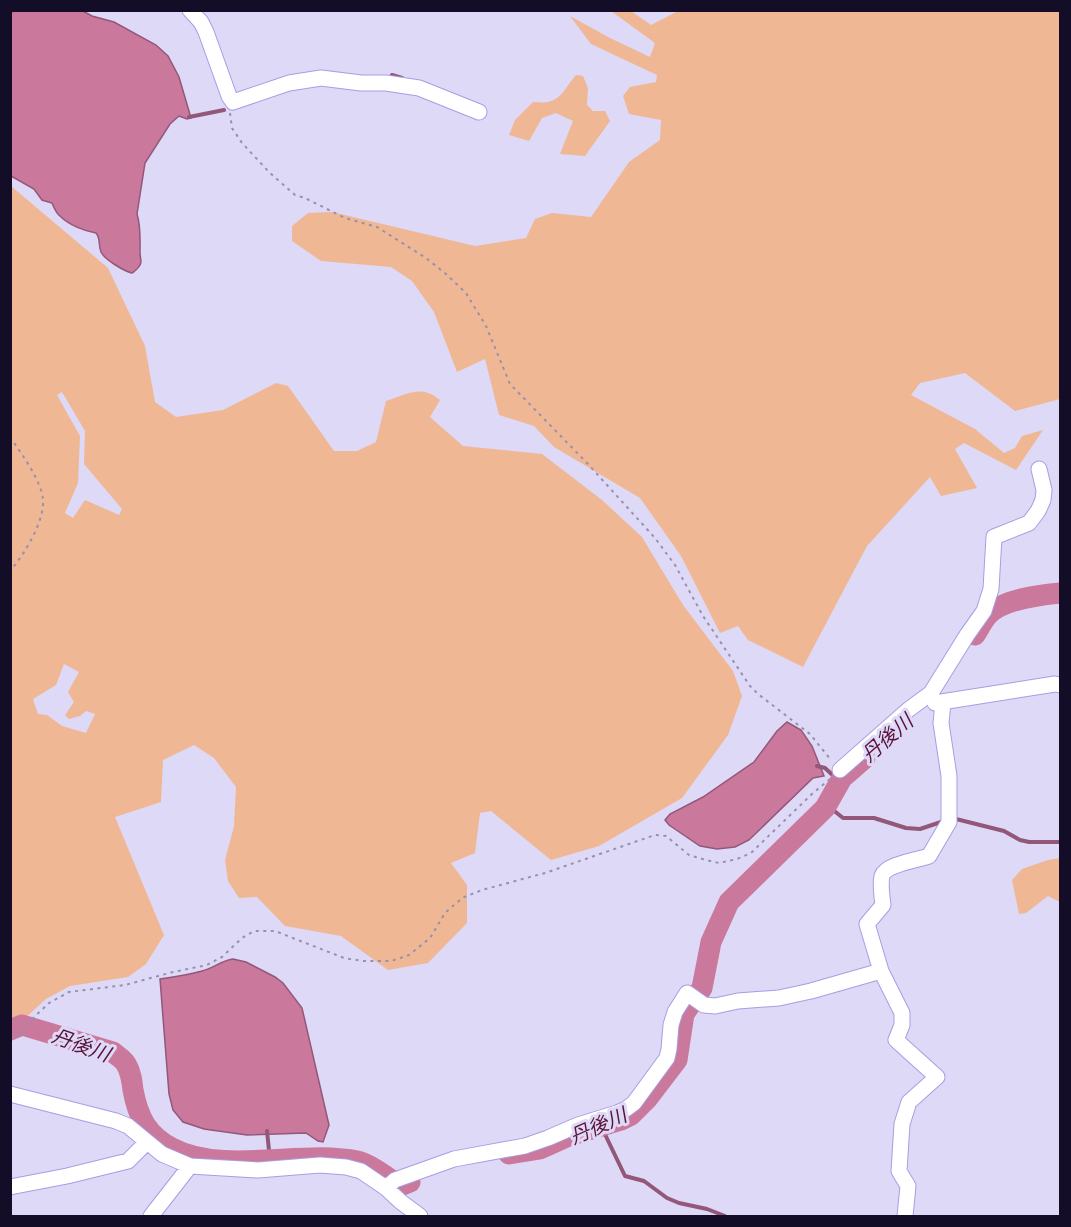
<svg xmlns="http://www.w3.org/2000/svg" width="1071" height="1227" font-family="'Noto Sans','Noto Sans JP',sans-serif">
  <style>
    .green { fill: #f0b794; fill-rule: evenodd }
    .water { fill: #ca789c; stroke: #935879; stroke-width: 1.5 }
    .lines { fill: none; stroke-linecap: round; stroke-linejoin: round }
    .stream { stroke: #935879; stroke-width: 4 }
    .river { stroke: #ca789c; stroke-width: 21 }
    .minor-casing { stroke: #aa9ce4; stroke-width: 17 }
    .path { stroke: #9691ad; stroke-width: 2; stroke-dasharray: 3 4.5; stroke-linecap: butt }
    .minor { stroke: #fff; stroke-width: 15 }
    .labels { text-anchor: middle; stroke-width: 6; stroke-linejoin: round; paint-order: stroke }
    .water-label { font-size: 20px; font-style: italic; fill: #5b1139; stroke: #ddd9f7 }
  </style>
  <rect width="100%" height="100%" fill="#ddd9f7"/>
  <path class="green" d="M678,11h382v388l-45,12 -50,-38 -45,10 -9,12 64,34 29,24 11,-5 7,-12 21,-6 -27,40 -52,-27 -9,6 22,39 -36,8 -11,-19 -63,69 -64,121 -55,-27 -10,-14 -18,7 -39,-77 -41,-58 -86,-51 -20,-21 -35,-11 -14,-56 -28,13 -23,-60 -22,-31 -21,-14 -70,-6 -29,-20v-15l16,-13 24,-1 143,34 51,-8 9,-19 17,-6 39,4 38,-55 31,-22 1,-20 -32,-6 -6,-18 7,-9 26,-5 1,-7 -66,-31 -21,-28 40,22 40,19 5,-14 -44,-32h20l20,14z
    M576,75l7,1 5,12 -1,17 6,6h12l5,10 -25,35 -25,-2 13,-33 -17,-8 -14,5 -13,23 -20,-6 6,-15 18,-18c5,0 11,1 15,0 14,-3 19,-17 28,-27z
    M11,186l97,82 37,78 10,56 21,15 47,-7 53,-27 12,3 46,65h23l19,-9 10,-41c21,-7 35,-17 54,-1l-10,17 33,29 79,8 60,46 40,37 41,68 50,66 9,25 -14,39 -46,63 -83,48 -48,14 -60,-49 -11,2 -5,40 -24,10 16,22v38l-39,40 -40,7 -47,-34 -56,-10 -28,-29 -18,1 -11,-17 -3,-21 9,-34 2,-39 -22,-29 -20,-13 -31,15 -2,42 -46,15 49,118 -18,29 -18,13 -58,9 -24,13 -21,19 -14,7zM62,392l23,39 -1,33 38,45 -3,6 -34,-15 -12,18 -8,-5 13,-30 2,-47 -23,-41zM64,664l15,8 -11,20 6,10 -9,13 4,4 11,-3 6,-5 9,3 -9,19 -24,-7 -15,-11 -9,-1 -5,-15 23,-14z
    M1060,858v44l-12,-6 -22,17 -7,1 -7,-34 10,-11 26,-9z"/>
  <path class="water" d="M16,10l67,1 9,5 22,6 42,23 12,11 11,21 12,41 -4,1 -8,-3 -9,8 -25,39 -8,51c4,12 3,26 3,39 0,3 1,6 1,9 -1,6 -5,8 -9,11 -8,-2 -27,-13 -31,-21 -3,-7 0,-13 -5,-19 -12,-2 -27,-8 -36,-17 -4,-3 -6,-8 -8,-13l-10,-3 -8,-11 -23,-13 -1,-163z
    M787,722l14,8 11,16 12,30 -11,2 -64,62 -14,7 -18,2 -17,-3 -31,-21 -4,-5 5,-6 33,-17 51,-35 23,-31z
    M233,959l13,3 29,15 8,6 19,25 27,117 -6,17 -5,-1 -12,-8 -59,2 -43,-6 -21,-7 -10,-12 -4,-16 -9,-115c14,-2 28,-4 42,-8 12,-3 18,-10 31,-12z"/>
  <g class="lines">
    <path class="stream" d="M392,75l10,3
      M189,117l35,-7
      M817,766l8,2 15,14
      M827,805l16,13h31l32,10 14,1 24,-8
      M951,820l5,-1 48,12 16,9 9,2h31
      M601,1126l24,50 19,5 23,17 12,5 28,6 18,7
      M267,1131l3,29"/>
    <path class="river" d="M975,635c4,-6 8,-15 13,-20 15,-16 52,-20 72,-22
      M10,1030l12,-5 91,27c4,4 10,7 13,12 5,8 6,17 7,26 5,27 14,45 39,58 43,23 109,8 158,10 9,1 18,1 27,3 15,4 30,16 43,25l10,-4
      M509,1154l31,-5 29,-13 52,-16 10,-5 17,-17 29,-38 7,-46 18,-26 9,-46 18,-40 96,-94 17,-30 23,-20"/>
    <g class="minor-casing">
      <path id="minor" d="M190,10l11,12 5,10 23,64 4,6 56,-19 32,-5 40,5h25l33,5 60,24
        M935,703l120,-19 5,1
        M840,770l68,-60 23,-17 36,-58 17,-24 7,-22 3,-52 35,-14 9,-12 5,-11 1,-10 -5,-21
        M10,1094l106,27 12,5 34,28 28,12 68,4 62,-5 26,2 15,4 25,17 15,14 19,14
        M10,1187l57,-11 61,-15 19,-19
        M386,1188l9,-8 59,-21 71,-13 23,-8 30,-13 39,-12 9,-4 8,-6 33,-45 2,-9 2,-24 4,-13 12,-19 17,12 11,1 23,-5 41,-3 32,-7 70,-20
        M151,1216l39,-50
        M905,1216l3,-30 -9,-15 3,-47 7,-22 28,-25 -41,-37 6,-15v-12l-21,-42 -14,-47 16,-19c-1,-8 -3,-21 -1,-29 4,-12 36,-16 47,-20l20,-34v-46l-8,-53 2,-20"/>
    </g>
    <path class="path" d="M230,113l2,15 10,15 27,29 26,23 10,3 40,20 32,9 49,31 20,16 20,19 20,33 24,58 77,79 68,75 20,27 28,51 47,70 8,8 52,40 21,26
      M10,437c11,16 31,43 33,62 2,22 -19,56 -33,72
      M10,1038l9,-3 5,-5 5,-8 20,-19 20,-11 56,-7 48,-13 34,-7 15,-8 20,-19 12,-7h21l69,27 19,3h28l18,-6 21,-17 15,-25 17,-15 20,-8 63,-17 110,-38 11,1 23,19 17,5 13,3 18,-4 14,-6 62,-60 17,-14"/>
    <use href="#minor" class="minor"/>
  </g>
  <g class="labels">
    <g class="water-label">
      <text transform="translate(887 738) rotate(-41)" y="7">丹後川</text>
      <text transform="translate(81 1045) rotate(20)" y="7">丹後川</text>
      <text transform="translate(598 1126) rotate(-24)" y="7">丹後川</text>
    </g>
  </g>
  <rect width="1071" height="1227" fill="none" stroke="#140d27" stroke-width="24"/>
</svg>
